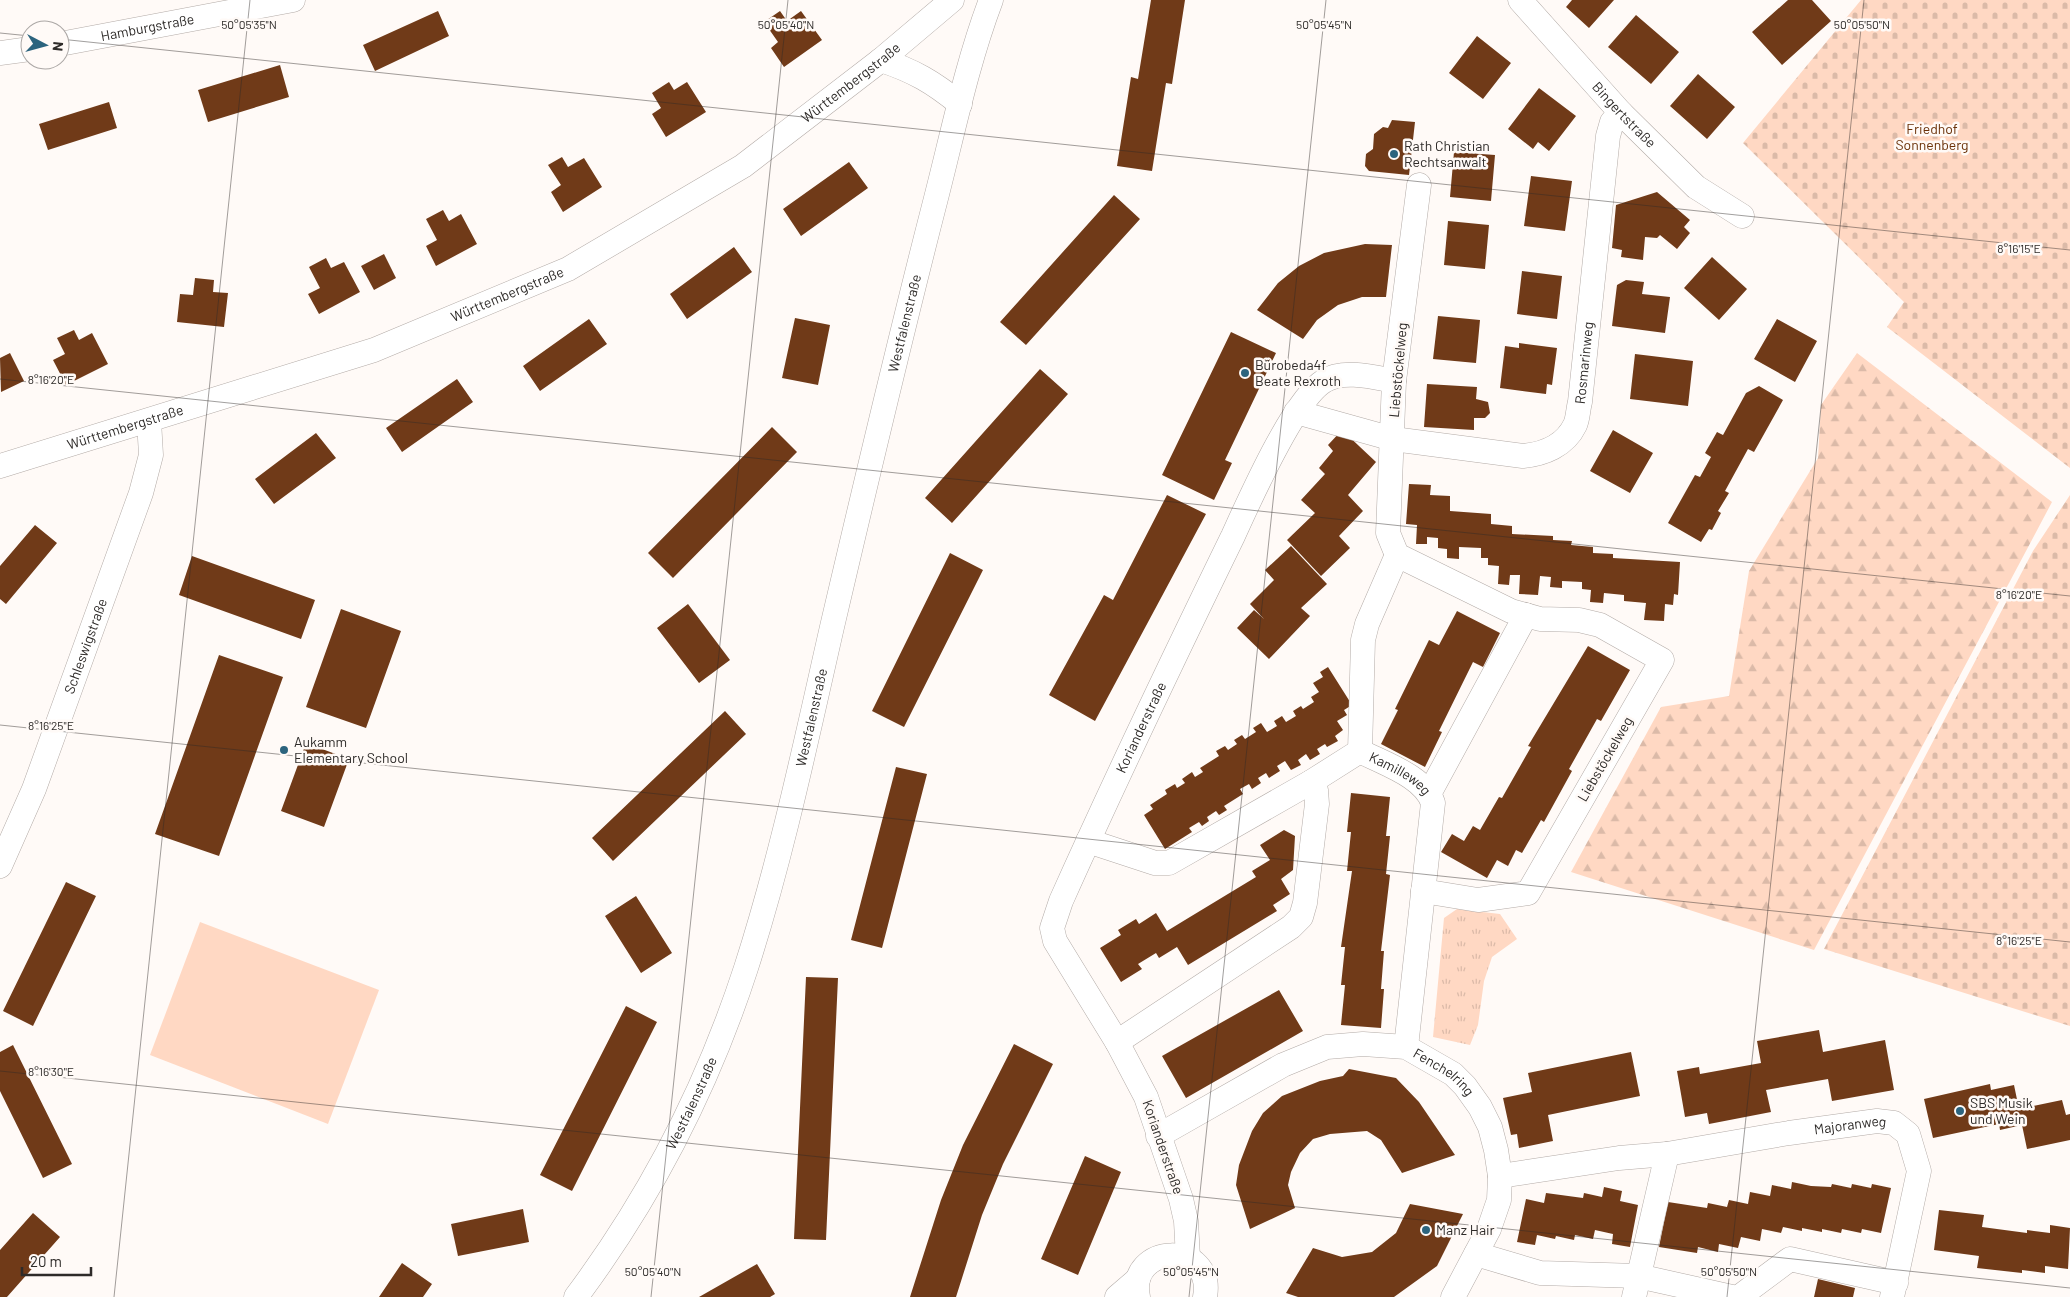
<svg xmlns="http://www.w3.org/2000/svg" width="2070" height="1297" font-family="Barlow,sans-serif">
  <style>
    .grass { fill: #ffd8c3 }
    .forest { fill: url(#forest-firs) }
    .cemetery { fill: url(#cemetery-stones) }
    .park { fill: url(#park-tufts) }
    .building { fill: #703a18 }
    .lines { fill: none; stroke-linecap: round; stroke-linejoin: round }
    .minor-casing { stroke: #b3aba7; stroke-width: 25 }
    .minor { stroke: #fff; stroke-width: 24 }
    .ticks { fill: none; stroke: #2e2b29; stroke-width: 1; stroke-opacity: 0.45 }
    .poi-dot { fill: #2c647e; stroke: #fffaf7; stroke-width: 2 }
    .labels { text-anchor: middle; stroke-width: 5; stroke-linejoin: round; paint-order: stroke }
    .street-label { font-size: 14px; fill: #2e2b29; stroke: #fffaf7 }
    .park-label { font-size: 14px; fill: #6a3108; stroke: #fffaf7 }
    .poi-label { font-size: 14px; fill: #2e2b29; stroke: #fffaf7; text-anchor: start }
    .ticks-label { font-size: 12px; text-anchor: middle; fill: #2e2b29; stroke: #fffaf7; stroke-width: 5; stroke-linejoin: round; paint-order: stroke }
  </style>
  <defs>
    <pattern id="forest-firs" width="22" height="20" patternUnits="userSpaceOnUse" patternTransform="scale(1.25)"><rect width="22" height="20" fill="#ffd8c3"/><path d="M5 1l3.5 6h-7zM16 11l3.5 6h-7z" fill="#dbbaa8"/></pattern>
    <pattern id="cemetery-stones" width="16" height="16" patternUnits="userSpaceOnUse" patternTransform="scale(1.25)"><rect width="16" height="16" fill="#ffd8c3"/><path d="M2 7V4a2 2 0 0 1 4 0v3zM10 15v-3a2 2 0 0 1 4 0v3z" fill="#dbbaa8"/></pattern>
    <pattern id="park-tufts" width="24" height="20" patternUnits="userSpaceOnUse" patternTransform="scale(1.25)"><rect width="24" height="20" fill="#ffd8c3"/><path d="M3 7l-1-3M5 7V3M7 7l1-3M15 17l-1-3M17 17v-4M19 17l1-3" fill="none" stroke="#dbbaa8"/></pattern>
  </defs>
  <rect width="100%" height="100%" fill="#fffaf7"/>
  <path class="grass" d="M200,922l179,68 -51,134 -178,-69z"/>
  <path class="forest" d="M1857,353l195,149 -238,448 -243,-78 90,-165 68,-11 20,-125 69,-113 3,-53z"/>
  <path class="cemetery" d="M1861,0h209v468l-183,-141 17,-25 -161,-159z
    M2070,495v531l-246,-77 209,-398z"/>
  <path class="park" d="M1457,909l43,5 17,25 -25,18 -8,24 -6,44 -8,20 -37,-8 11,-119z"/>
  <path class="building" d="M1151,0h34l-13,84 -6,-1 -14,88 -35,-5 14,-89 7,2z
    M1572,0h42l-25,28 -23,-21z
    M1788,0h24l19,21 -49,44 -30,-33z
    M438,11l11,25 -74,35 -12,-26z
    M780,11l7,10 14,-10 21,29 -38,27 -13,-19 7,-6 -14,-20z
    M1636,15l43,37 -28,32 -43,-37z
    M1477,36l34,27 -28,36 -34,-26z
    M280,65l9,32 -81,25 -10,-32z
    M1698,74l37,33 -28,32 -37,-33z
    M669,82l5,8 13,-8 19,30 -40,25 -14,-23 9,-6 -9,-15z
    M1539,88l37,28 -27,35 -11,-9 -5,7 -25,-20z
    M109,102l8,26 -69,22 -9,-26z
    M1392,120l23,2 -6,53 -40,-4 -4,-5 1,-12 7,-5 1,-15 9,-7 5,1z
    M1454,152l41,3 -4,46 -41,-4z
    M562,157l6,10 16,-9 18,29 -39,25 -12,-20 10,-7 -13,-20z
    M849,162l19,26 -67,48 -18,-27z
    M1531,176l41,5 -7,50 -41,-5z
    M1657,192l33,28 -6,7 6,6 -13,16 -17,-14 -3,3 -12,-1 -2,23 -22,-3 1,-7 -10,-2 4,-43z
    M1114,195l26,24 -114,126 -26,-23z
    M443,210l6,11 12,-7 16,30 -41,22 -10,-20 11,-6 -11,-21z
    M1448,221l41,4 -4,44 -41,-4z
    M1365,244l27,1 -6,52h-24l-24,8 -21,15 -14,19 -46,-29 21,-27 21,-17 25,-13z
    M734,247l18,25 -65,47 -17,-25z
    M384,254l12,24 -22,12 -13,-24z
    M1712,257l35,32 -28,31 -35,-32z
    M326,258l5,10 13,-6 16,30 -41,22 -11,-20 12,-6 -11,-21z
    M1522,271l40,5 -5,43 -40,-5z
    M195,278l19,2 -1,12 15,1 -4,34 -47,-5 3,-28 13,1z
    M1626,280l18,2 -2,12 28,3 -5,36 -53,-7 5,-41z
    M1438,316l42,4 -4,43 -43,-4z
    M795,318l35,7 -12,60 -36,-7z
    M589,319l18,25 -67,47 -17,-25z
    M1777,319l40,22 -22,41 -41,-23z
    M74,330l5,10 13,-7 16,31 -42,21 -13,-25 12,-6 -8,-16z
    M1231,332l45,21 -51,107 7,3 -18,37 -52,-25z
    M1519,343l38,5 -5,37 -5,-1 -1,10 -46,-6 5,-42 14,2z
    M10,353l14,28 -23,11 -1,-34z
    M1635,354l58,7 -5,45 -58,-7z
    M1040,369l28,25 -116,129 -27,-25z
    M457,379l16,23 -71,50 -16,-24z
    M1427,384l50,3 -1,12 12,3 2,11 -5,5h-11v12l-50,-3z
    M1759,386l24,14 -29,52 -6,-3 -23,42 4,2 -11,18 3,2 -9,17 -3,-1 -8,13 -33,-19 27,-48 5,2 11,-20 -6,-4 12,-21 6,3 23,-42z
    M772,427l25,25 -124,126 -25,-25z
    M1342,430l34,32 -28,33 15,16 -24,25 11,12 -29,28 -34,-36 28,-27 -14,-13 24,-26 -6,-6 14,-17 -5,-6z
    M1613,430l40,23 -23,40 -40,-22z
    M316,433l20,25 -62,46 -19,-25z
    M1409,484l22,1 -1,10 20,1v15l41,3v10l21,2v8l41,2v4l19,1 -1,4 22,2v6l20,1v4l67,4 -2,33 -4,-1 -1,11 -8,-1 -1,17 -20,-1 2,-17 -22,-2v-6l-20,-2 -1,10 -13,-1 1,-12 -9,-1v-7l-20,-1v7l-12,-1 1,-10 -11,-1 -2,19 -19,-1 1,-19h-10l-1,10 -11,-1 1,-18 -11,-1v-7h-7v-10l-22,-1v12l-12,-1v-9l-9,-1v-10l-11,-1v7h-11l1,-19 -11,-1z
    M1167,495l39,19 -111,207 -46,-26 55,-100 9,5z
    M35,525l22,18 -51,61 -6,-5v-33z
    M1291,546l36,38 -26,24 9,8 -41,43 -32,-31 17,-18 10,9 -14,-15 24,-24 -9,-10z
    M950,553l33,17 -79,157 -32,-16z
    M192,556l123,44 -14,39 -122,-44z
    M688,604l42,56 -31,23 -42,-55z
    M341,609l60,22 -35,97 -60,-21z
    M1457,611l43,22 -17,34 -10,-5 -34,69 3,1 -17,35 -44,-23 17,-34 -3,-1 34,-69 10,5z
    M1588,646l42,24 -29,51 -4,-2 -28,50 3,2 -28,51 -3,-2 -19,33 -6,-3 -8,16 -11,-6 -10,18 -46,-26 11,-18 12,7 9,-15 7,4 19,-33 3,1 29,-51 -3,-1z
    M219,655l64,22 -64,179 -64,-22z
    M1328,667l24,38 -8,5 3,5 -10,6 6,9 -8,6 3,5 -11,6 -2,-3 -8,5 3,5 -10,6 -4,-6 -8,6 3,5 -10,5 -6,-9 -8,5 3,5 -11,7 -3,-5 -8,5 3,5 -9,6 -3,-5 -9,5 3,5 -19,12 3,4 -8,5 -3,-4 -9,6 2,4 -7,5 -3,-4 -10,6 3,4 -27,17 -21,-34 9,-6 -3,-4 17,-11 -2,-4 10,-6 2,4 8,-5 -3,-4 10,-7 3,5 8,-5 -3,-4 19,-12 -3,-5 9,-5 3,4 9,-6 -3,-4 8,-5 3,4 11,-7 -3,-4 8,-5 6,9 10,-6 -3,-5 8,-5 4,6 10,-6 -3,-5 8,-5 2,3 11,-7 -3,-5 8,-5 -6,-9 10,-6 -3,-5z
    M725,711l21,23 -133,127 -21,-23z
    M306,743l43,16 -25,68 -43,-16z
    M896,767l31,7 -45,174 -31,-8z
    M1351,793l39,4 -4,39h4l-4,38 4,1 -9,76h3l-3,38h3l-3,39 -40,-3 4,-40h-4l4,-38h-4l11,-76h-5l4,-39h-4z
    M1284,830l11,6 -2,34 -12,9 9,15 -17,11 4,6 -89,54 -11,-18 -18,11 -3,-5 -18,11 4,5 -21,13 -21,-34 21,-13 -3,-5 18,-11 3,5 17,-11 11,18 18,-11 71,-43 -4,-6 18,-11 -10,-15z
    M66,882l30,14 -63,130 -30,-15z
    M636,896l36,57 -31,20 -36,-57z
    M806,977l32,1 -12,262 -32,-1z
    M1279,990l24,41 -117,67 -24,-42z
    M626,1006l31,16 -85,169 -32,-16z
    M1819,1030l4,22 62,-12 9,50 -62,11 -4,-22 -62,11 5,22 -62,12 -2,-11 -22,4 -8,-46 22,-4 1,7 61,-11 -4,-22z
    M1014,1044l39,20 -50,100 -21,51 -26,82h-46l31,-97 22,-55z
    M13,1045l59,119 -29,14 -43,-87v-39z
    M1631,1052l9,44 -92,19 5,26 -34,7 -2,-14 -6,1 -8,-37 29,-6 -4,-19z
    M1349,1069l47,9 23,24 36,53 -53,18 -21,-33 -14,-9 -37,3 -17,5 -13,14 -9,19 -3,13 7,23 -45,21 -14,-44 3,-20 13,-34 11,-18 19,-17 38,-15 23,-5z
    M1990,1084l1,6 23,-5 5,24 43,-9 4,15 4,-1v26l-43,9 -5,-24 -22,5 -1,-6 -66,14 -9,-39z
    M1085,1156l36,16 -43,103 -37,-16z
    M1792,1182l19,4 20,1 1,-3 19,4 1,-4 19,4 1,-4 19,4 -10,45 -19,-4 -1,4 -19,-4 -1,4 -19,-4v3l-20,-4v3l-19,-4 -2,6 -19,-4 -2,12 -19,-4 -3,11 -19,-4 -1,8 -20,-5 -1,6 -38,-6 9,-45 39,6 1,-5 19,4 2,-7 19,4 2,-12 20,4 2,-11 19,4z
    M1604,1187l18,4 -2,10 18,4 -8,42 -18,-3 1,-10 -18,-4 -2,9 -18,-4 -1,5 -18,-4 -1,3 -18,-4 -2,10 -18,-3 9,-43 18,4 2,-10 37,5 1,-5 18,4z
    M1410,1204l53,10 -26,52 -43,31h-96l-12,-4 27,-45 29,9 30,-5 24,-19z
    M523,1209l6,33 -71,14 -7,-32z
    M1939,1210l45,5 -2,12 45,6v-3l23,3v-8l20,3 -2,41 -23,-3v7l-23,-3v3l-45,-5 2,-12 -45,-6z
    M33,1213l27,24 -53,60h-7v-47z
    M402,1263l30,21 -9,13h-44z
    M757,1264l18,30 -5,3h-71z
    M1818,1279l37,9 -2,9h-39z"/>
  <g class="lines">
    <g class="minor-casing">
      <g id="minor">
        <path id="s1" d="M1520,0l101,113 75,74 46,29"/>
        <path id="s2" d="M60,44l233,-44"/>
        <path d="M0,53l30,-4"/>
        <path d="M881,60c33,11 52,22 79,44"/>
        <path d="M1419,185l-25,196 -6,152 9,22 114,56 29,8 39,1 21,5 62,35 -134,233 -50,7 -55,-9"/>
        <path id="s3" d="M1296,412l97,27 130,17c20,-2 42,-10 52,-31 3,-6 3,-16 5,-23l28,-266 4,-14 9,-9"/>
        <path id="s4" d="M0,466l374,-116 194,-81 175,-103 138,-106 71,-60"/>
        <path d="M1360,751l3,-111 4,-16 30,-69"/>
        <path d="M1430,792l96,-177"/>
        <path id="s5" d="M1088,841l67,22h14l142,-81 49,-31c24,13 64,25 73,52l-27,244"/>
        <path id="s6" d="M0,866l34,-77 107,-296 10,-38 -2,-34"/>
        <path d="M1117,1042l174,-115 10,-10 4,-14 12,-99 -1,-14 -5,-8"/>
        <path id="s7" d="M1158,1136l125,-71 44,-18 36,-3 43,3 47,27 12,12 15,21 10,20 6,23 4,26 -1,24 -10,29 -36,68"/>
        <path id="s8" d="M1500,1176l119,-18 48,-4 122,-21 88,-12 17,2 14,11 11,37 -27,126"/>
        <path d="M1476,1254l64,19 98,3 94,21"/>
        <path id="s9" d="M1188,1258l-2,-37 -5,-22 -35,-102 -29,-55 -62,-101 -3,-13 9,-27c55,-123 113,-244 172,-365 16,-35 61,-137 91,-155 19,-12 49,-4 70,0"/>
        <path id="s10" d="M576,1297c74,-99 132,-212 170,-329 36,-112 60,-227 86,-341 33,-141 66,-281 102,-421 18,-69 32,-140 57,-206"/>
        <path d="M1117,1297l21,-18"/>
        <path d="M1138,1297c-11,-54 77,-57 67,0"/>
        <path d="M1634,1297l33,-143"/>
        <path d="M1739,1297l51,-38 106,24"/>
      </g>
    </g>
    <use href="#minor" class="minor"/>
  </g>
  <path class="ticks" d="M0,33l30,3M60,39l2010,211M0,379l2070,217M0,725l2070,217M0,1071l2070,217M114,1297l136,-1297M651,1297l137,-1297M1189,1297l137,-1297M1727,1297l137,-1297"/>
  <g class="poi-dot">
    <circle cx="1394" cy="154" r="5"/>
    <circle cx="1245" cy="373" r="5"/>
    <circle cx="284" cy="750" r="5"/>
    <circle cx="1960" cy="1111" r="5"/>
    <circle cx="1426" cy="1230" r="5"/>
  </g>
  <g class="labels">
    <g class="street-label">
      <text dy="5" stroke="none"><textPath href="#s2" startOffset="89">Hamburgstraße</textPath></text>
      <text dy="5" stroke="none"><textPath href="#s4" startOffset="941">Württembergstraße</textPath></text>
      <text dy="5" stroke="none"><textPath href="#s1" startOffset="155">Bingertstraße</textPath></text>
      <text dy="5" stroke="none"><textPath href="#s4" startOffset="536">Württembergstraße</textPath></text>
      <text dy="5" stroke="none"><textPath href="#s10" startOffset="1036">Westfalenstraße</textPath></text>
      <text dy="5" stroke="none"><textPath href="#s3" startOffset="358">Rosmarinweg</textPath></text>
      <text transform="translate(1398 370) rotate(-85)" y="5">Liebstöckelweg</text>
      <text dy="5" stroke="none"><textPath href="#s4" startOffset="131">Württembergstraße</textPath></text>
      <text dy="5" stroke="none"><textPath href="#s6" startOffset="236">Schleswigstraße</textPath></text>
      <text dy="5" stroke="none"><textPath href="#s10" startOffset="631">Westfalenstraße</textPath></text>
      <text dy="5" stroke="none"><textPath href="#s9" startOffset="581">Korianderstraße</textPath></text>
      <text transform="translate(1605 759) rotate(-60)" y="5">Liebstöckelweg</text>
      <text dy="5" stroke="none"><textPath href="#s5" startOffset="352">Kamilleweg</textPath></text>
      <text dy="5" stroke="none"><textPath href="#s7" startOffset="316">Fenchelring</textPath></text>
      <text dy="5" stroke="none"><textPath href="#s10" startOffset="226">Westfalenstraße</textPath></text>
      <text dy="5" stroke="none"><textPath href="#s8" startOffset="354">Majoranweg</textPath></text>
      <text transform="translate(1163 1147) rotate(71)" y="5">Korianderstraße</text>
    </g>
    <g class="park-label">
      <text x="1932" y="134">Friedhof<tspan x="1932" dy="16">Sonnenberg</tspan></text>
    </g>
    <g class="poi-label">
      <text x="1404" y="151">Rath Christian<tspan x="1404" dy="16">Rechtsanwalt</tspan></text>
      <text x="1255" y="370">Bürobeda4f<tspan x="1255" dy="16">Beate Rexroth</tspan></text>
      <text x="294" y="747">Aukamm<tspan x="294" dy="16">Elementary School</tspan></text>
      <text x="1970" y="1108">SBS Musik<tspan x="1970" dy="16">und Wein</tspan></text>
      <text x="1436" y="1235">Manz Hair</text>
    </g>
  </g>
  <g class="ticks-label">
    <text x="249" y="29">50°05'35"N</text>
    <text x="786" y="29">50°05'40"N</text>
    <text x="1324" y="29">50°05'45"N</text>
    <text x="1862" y="29">50°05'50"N</text>
    <text x="2019" y="253">8°16'15"E</text>
    <text x="51" y="384">8°16'20"E</text>
    <text x="2019" y="599">8°16'20"E</text>
    <text x="51" y="730">8°16'25"E</text>
    <text x="2019" y="945">8°16'25"E</text>
    <text x="51" y="1076">8°16'30"E</text>
    <text x="653" y="1276">50°05'40"N</text>
    <text x="1191" y="1276">50°05'45"N</text>
    <text x="1729" y="1276">50°05'50"N</text>
  </g>
  <g transform="translate(45 45) rotate(96)"><circle r="24" fill="#fffaf7" stroke="#aba7a5"/>
  <path d="M0-4L9 19L0 12L-9 19Z" fill="#2c647e"/>
  <text y="-8" font-size="14" font-weight="bold" text-anchor="middle" fill="#2e2b29">N</text>
  </g>
  <path d="M22 1267v8h69v-8" fill="none" stroke="#2e2b29" stroke-width="2.5"/>
  <text x="30" y="1267" font-size="15" fill="#2e2b29" stroke="#fffaf7" stroke-width="4" paint-order="stroke">20 m</text>
</svg>
